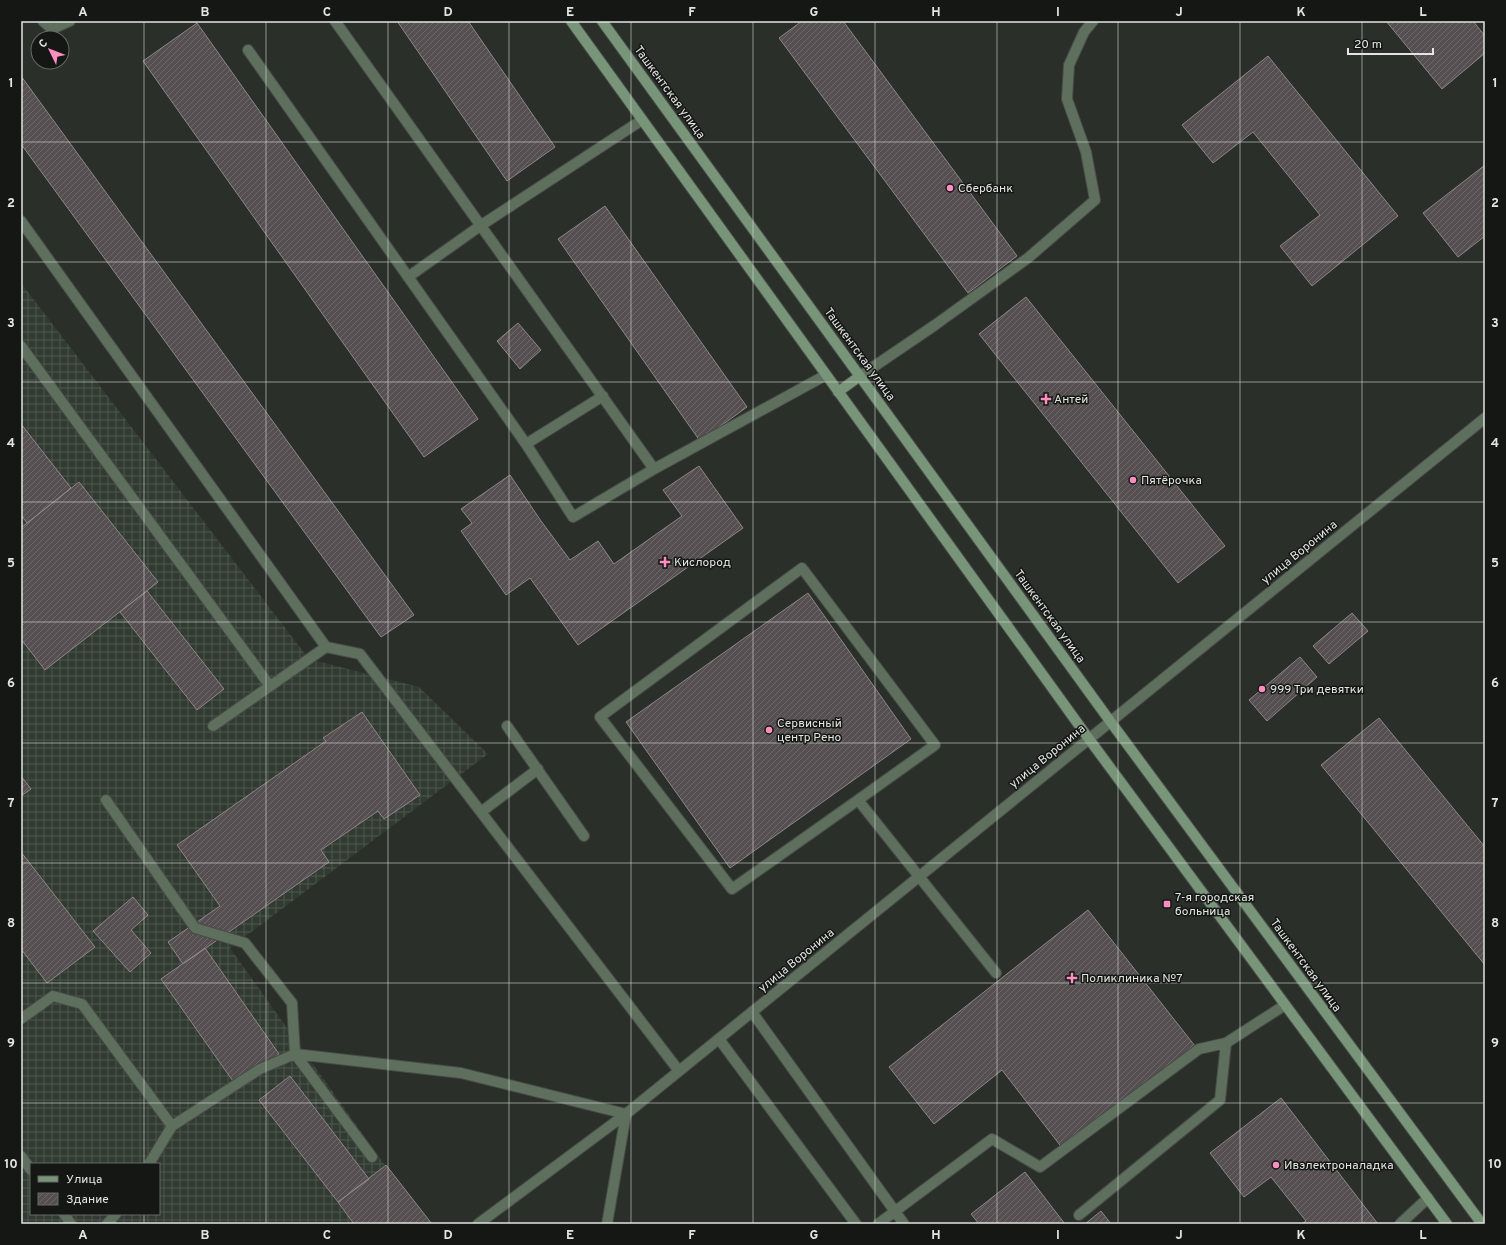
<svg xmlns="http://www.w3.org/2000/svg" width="1506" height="1245" font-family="Overpass,sans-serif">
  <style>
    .industrial { fill: url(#industrial-grid); fill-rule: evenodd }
    .building { fill: url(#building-hatch); stroke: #8e8689 }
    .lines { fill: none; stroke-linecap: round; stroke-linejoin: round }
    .service-casing { stroke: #474c47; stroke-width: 12 }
    .minor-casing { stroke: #474c47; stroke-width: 12 }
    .tertiary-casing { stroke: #474c47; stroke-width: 12 }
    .secondary-casing { stroke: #474c47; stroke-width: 12 }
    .service { stroke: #5e6f5e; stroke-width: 10 }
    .minor { stroke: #5e6f5e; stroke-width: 10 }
    .tertiary { stroke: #5e6f5e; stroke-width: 10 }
    .secondary { stroke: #789479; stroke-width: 10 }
    .grid { fill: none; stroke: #e2e5e2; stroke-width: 1; stroke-opacity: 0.55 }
    .poi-dot { fill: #fd8ebf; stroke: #141714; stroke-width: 1.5 }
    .labels { text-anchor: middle; stroke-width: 3; stroke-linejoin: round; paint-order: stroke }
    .street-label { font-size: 12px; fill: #e2e5e2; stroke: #141714 }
    .poi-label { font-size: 12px; fill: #e2e5e2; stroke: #141714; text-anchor: start }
    .neatline { fill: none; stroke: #e2e5e2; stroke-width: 1.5 }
    .grid-label { font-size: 13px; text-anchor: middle; font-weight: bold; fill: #e2e5e2 }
  </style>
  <defs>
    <pattern id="industrial-grid" width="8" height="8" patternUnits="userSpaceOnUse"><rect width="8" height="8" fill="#313b31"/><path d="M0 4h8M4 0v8" fill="none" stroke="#4f574f"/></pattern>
    <pattern id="building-hatch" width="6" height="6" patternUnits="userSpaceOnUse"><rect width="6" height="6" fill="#564f51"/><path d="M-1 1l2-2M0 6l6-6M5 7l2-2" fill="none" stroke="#6e686a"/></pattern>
  </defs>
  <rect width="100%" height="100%" fill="#2a2f2a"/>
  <path class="industrial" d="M21,283l288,376 110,28 69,67 -258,194 197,276h-406zM31,1164h128v50h-128z"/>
  <path class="building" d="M397,21h71l87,126 -48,34z
    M802,21h41l174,235 -49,37 -189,-255z
    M1386,21h87l12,15v17l-43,36z
    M197,23l281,396 -54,38 -281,-396z
    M1268,56l130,160 -86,70 -32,-40 40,-31 -67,-83 -40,31 -31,-38z
    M21,76l393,539 -33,22 -360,-493z
    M1485,165v71l-27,21 -35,-44z
    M605,206l142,201 -47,34 -142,-202z
    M1026,297l199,249 -47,37 -199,-249z
    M518,323l23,27 -21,19 -23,-28z
    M21,424l50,64 -44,35 -6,-8z
    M699,466l44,62 -165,117 -48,-67 -24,17 -45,-64 11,-8 -11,-14 49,-34 31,46 29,39 28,-19 16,23 68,-48 -19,-26z
    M79,482l79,100 -113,88 -24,-31v-111z
    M147,591l77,98 -27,21 -77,-98z
    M808,593l103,146 -181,129 -104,-146z
    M1352,613l16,18 -39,33 -16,-18z
    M1300,657l17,20 -50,44 -18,-21z
    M362,712l58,83 -36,24 -6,-8 -57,39 8,12 -146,102 -15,-22 52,-36 -43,-61 149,-104 -3,-3z
    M1379,718l106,129v118l-164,-200z
    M21,776l10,13 -10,7z
    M21,852l74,95 -48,36 -26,-34z
    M133,897l15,18 -17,15 20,23 -21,19 -37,-41z
    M1088,910l107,136 -132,103 -61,-79 -68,54 -45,-57z
    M205,948l74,106 -44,30 -74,-105z
    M290,1076l79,103 -31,23 -79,-102z
    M1281,1098l97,126h-77l5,-3 -35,-44 -27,20 -34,-44z
    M386,1165l46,59h-78l-16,-22z
    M1025,1172l40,52h-86l-8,-10z
    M1101,1211l10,13h-26z"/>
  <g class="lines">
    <g class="service-casing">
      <path id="service" d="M43,21l9,8 18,-8
        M335,21l319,448
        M248,50l278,394 47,73 81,-48 172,-94
        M21,221l305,426 34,7 319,417
        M408,277l72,-51 162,-106
        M21,346l249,340
        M526,444l77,-48
        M213,726l113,-79
        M507,726l77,110
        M106,800l89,128 50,15 47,60 3,51 -35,15 -88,57 -23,38
        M858,800l-126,89 -132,-172 202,-149 133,177 -77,55 138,173
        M481,812l57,-43
        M752,1012l152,212
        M21,1019l32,-23 29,8 90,122
        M719,1039l137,185
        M21,1156l10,14
        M372,1157l-77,-103 166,19 165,41
        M64,1214l7,10
        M1079,1215l141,-115 6,-57 59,-38
        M107,1224l9,-10
        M478,1224l148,-110
        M607,1224l19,-110
        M878,1224l114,-85 48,28 159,-118 27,-6
        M1400,1224l28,-26"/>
    </g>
    <g class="minor-casing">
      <path id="minor" d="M860,376l75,-51 93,-67 67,-58 -9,-48 -19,-53 2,-34 15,-33 9,-11
        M626,1114l463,-375"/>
    </g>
    <g class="tertiary-casing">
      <path id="tertiary" d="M1089,739l396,-321"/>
    </g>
    <g class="secondary-casing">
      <path id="secondary" d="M571,21l518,718 358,485
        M602,21l508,700 372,503
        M838,392l22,-16"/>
    </g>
    <use href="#service" class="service"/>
    <use href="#minor" class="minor"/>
    <use href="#tertiary" class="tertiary"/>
    <use href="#secondary" class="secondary"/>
  </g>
  <path class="grid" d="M144,21v1143M266,21v1203M388,21v1203M509,21v1203M631,21v1203M753,21v1203M875,21v1203M997,21v1203M1118,21v1203M1240,21v1203M1362,21v1203M21,142h1464M21,262h1464M21,382h1464M21,502h1464M21,622h1464M21,743h1464M21,863h1464M21,983h1464M21,1103h1464M144,1214v10"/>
  <g class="poi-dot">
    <circle cx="950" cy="188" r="4"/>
    <path d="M1044 393h4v4h4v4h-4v4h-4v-4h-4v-4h4z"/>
    <circle cx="1133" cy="480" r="4"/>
    <path d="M663 556h4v4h4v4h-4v4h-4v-4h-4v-4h4z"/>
    <circle cx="1262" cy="689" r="4"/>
    <circle cx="769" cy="730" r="4"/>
    <rect x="1163" y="900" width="8" height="8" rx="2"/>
    <path d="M1070 972h4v4h4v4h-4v4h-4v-4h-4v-4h4z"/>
    <circle cx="1276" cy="1165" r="4"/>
  </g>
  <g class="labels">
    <g class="street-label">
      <text transform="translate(670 92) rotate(54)" y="4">Ташкентская улица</text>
      <text transform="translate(860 354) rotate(54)" y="4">Ташкентская улица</text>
      <text transform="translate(1299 552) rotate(-39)" y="4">улица Воронина</text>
      <text transform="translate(1050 616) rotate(54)" y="4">Ташкентская улица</text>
      <text transform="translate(1047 756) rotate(-39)" y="4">улица Воронина</text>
      <text transform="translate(796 960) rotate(-39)" y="4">улица Воронина</text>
      <text transform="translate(1306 965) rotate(54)" y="4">Ташкентская улица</text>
    </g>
    <g class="poi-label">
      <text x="958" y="192">Сбербанк</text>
      <text x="1054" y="403">Антей</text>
      <text x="1141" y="484">Пятёрочка</text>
      <text x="674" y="566">Кислород</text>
      <text x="1270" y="693">999 Три девятки</text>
      <text x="777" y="727">Сервисный<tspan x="777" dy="14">центр Рено</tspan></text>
      <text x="1175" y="901">7-я городская<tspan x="1175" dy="14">больница</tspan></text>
      <text x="1081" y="982">Поликлиника №7</text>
      <text x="1284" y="1169">Ивэлектроналадка</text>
    </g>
  </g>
  <rect width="1506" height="1245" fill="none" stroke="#141714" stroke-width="44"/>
  <rect x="30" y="1163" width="130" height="52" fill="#141714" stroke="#666966"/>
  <rect x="38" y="1176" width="20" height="6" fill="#789479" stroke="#666966"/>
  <text x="66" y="1183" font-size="12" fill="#e2e5e2">Улица</text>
  <rect x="38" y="1193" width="20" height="12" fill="url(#building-hatch)" stroke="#666966"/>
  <text x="66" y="1203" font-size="12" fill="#e2e5e2">Здание</text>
  <g transform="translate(50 50) rotate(313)"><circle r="19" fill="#141714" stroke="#666966"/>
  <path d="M0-3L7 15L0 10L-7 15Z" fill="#fd8ebf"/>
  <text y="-6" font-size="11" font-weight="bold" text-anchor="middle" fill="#e2e5e2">С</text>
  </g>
  <path d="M1348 48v6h85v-6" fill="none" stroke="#e2e5e2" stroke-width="2"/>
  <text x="1354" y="48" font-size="12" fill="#e2e5e2" stroke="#141714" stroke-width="3" paint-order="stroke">20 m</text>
  <rect x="22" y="22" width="1462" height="1201" class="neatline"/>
  <g class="grid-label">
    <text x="83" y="16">A</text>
    <text x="205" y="16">B</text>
    <text x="327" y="16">C</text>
    <text x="448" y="16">D</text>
    <text x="570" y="16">E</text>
    <text x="692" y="16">F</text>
    <text x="814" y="16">G</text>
    <text x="936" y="16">H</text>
    <text x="1058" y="16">I</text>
    <text x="1179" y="16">J</text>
    <text x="1301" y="16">K</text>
    <text x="1423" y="16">L</text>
    <text x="11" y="87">1</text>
    <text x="1495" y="87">1</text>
    <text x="11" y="207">2</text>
    <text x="1495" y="207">2</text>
    <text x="11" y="327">3</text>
    <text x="1495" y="327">3</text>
    <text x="11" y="447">4</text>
    <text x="1495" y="447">4</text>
    <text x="11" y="567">5</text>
    <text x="1495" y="567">5</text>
    <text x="11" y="687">6</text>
    <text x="1495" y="687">6</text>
    <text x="11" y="807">7</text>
    <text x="1495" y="807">7</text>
    <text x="11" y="927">8</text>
    <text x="1495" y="927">8</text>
    <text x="11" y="1047">9</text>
    <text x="1495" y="1047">9</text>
    <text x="11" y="1168">10</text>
    <text x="1495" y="1168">10</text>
    <text x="83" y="1239">A</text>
    <text x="205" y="1239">B</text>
    <text x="327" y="1239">C</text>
    <text x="448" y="1239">D</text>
    <text x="570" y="1239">E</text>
    <text x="692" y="1239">F</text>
    <text x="814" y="1239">G</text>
    <text x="936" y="1239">H</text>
    <text x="1058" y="1239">I</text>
    <text x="1179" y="1239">J</text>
    <text x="1301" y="1239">K</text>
    <text x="1423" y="1239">L</text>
  </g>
</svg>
